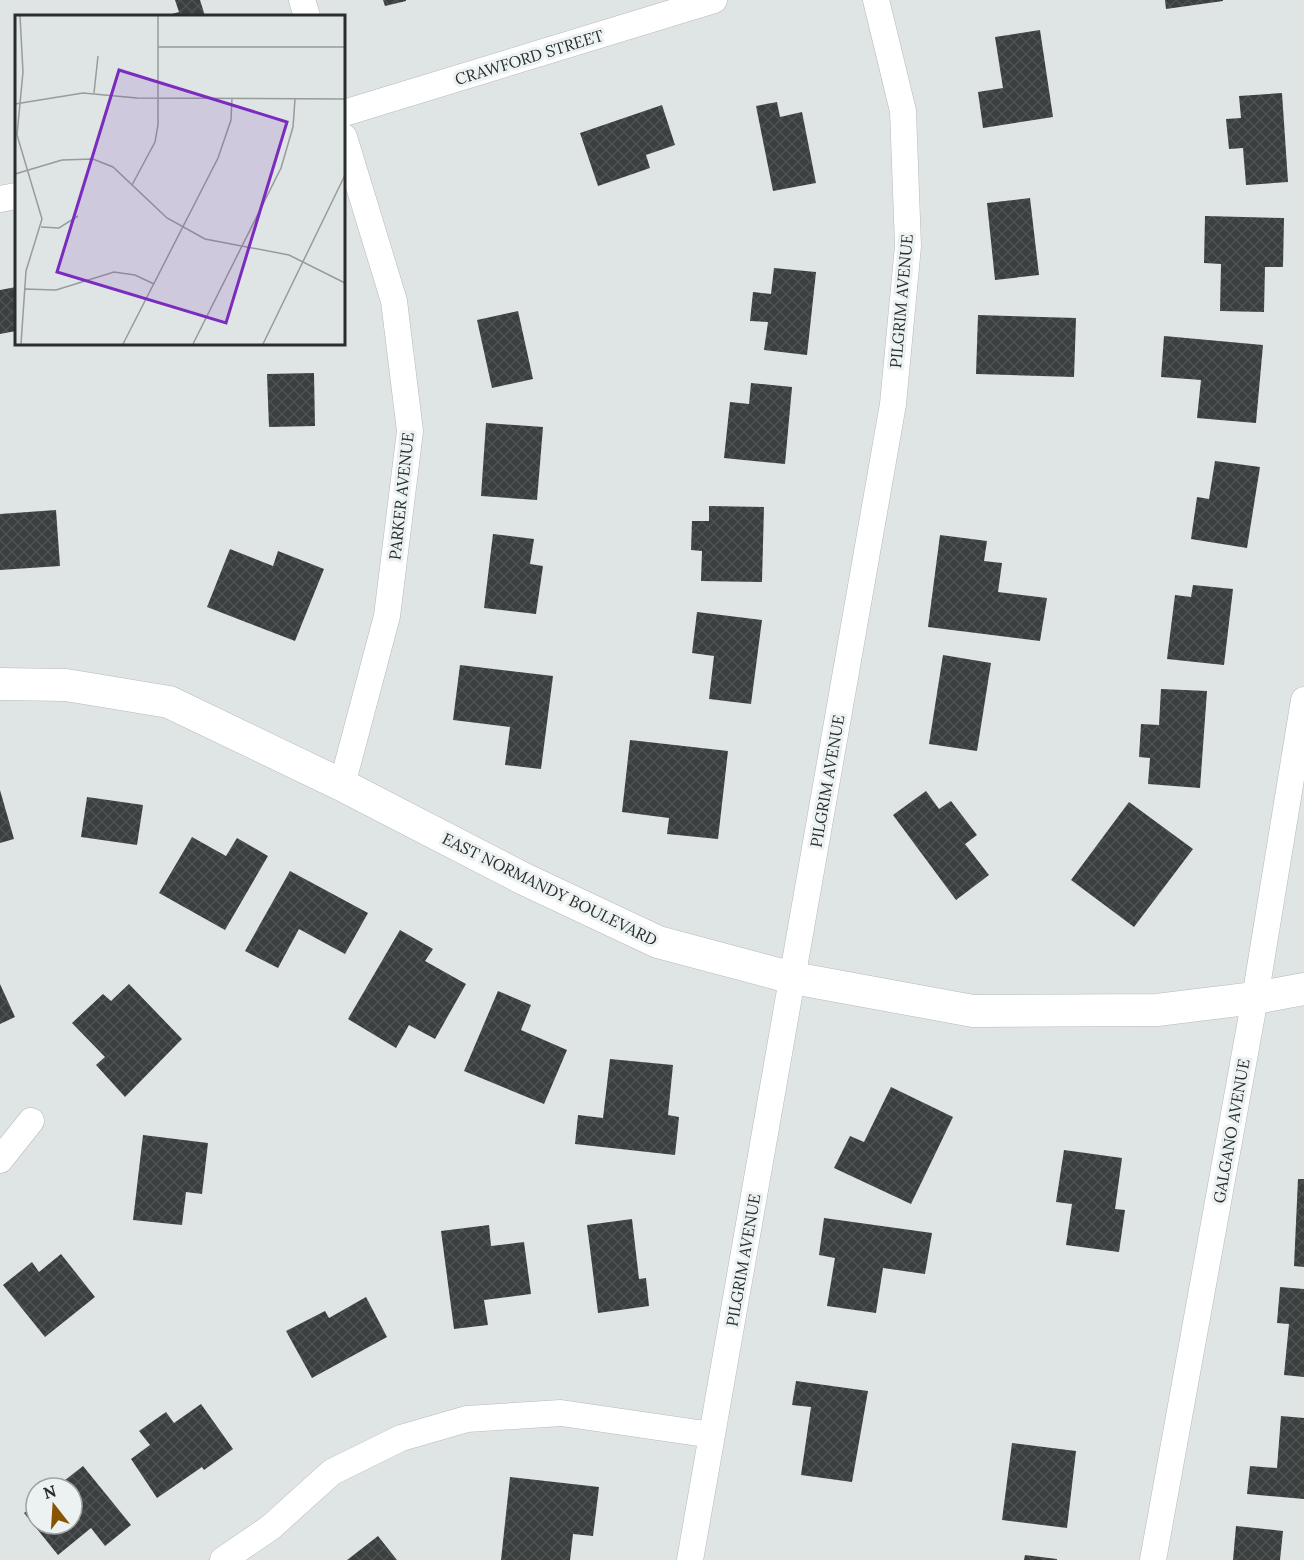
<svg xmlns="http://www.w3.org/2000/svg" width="1304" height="1560" font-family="Lora,serif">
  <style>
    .building { fill: url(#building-cross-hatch) }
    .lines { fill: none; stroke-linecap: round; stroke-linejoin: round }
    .minor-casing { stroke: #b5baba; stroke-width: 27 }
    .tertiary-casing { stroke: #b5baba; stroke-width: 33 }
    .minor { stroke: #fff; stroke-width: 26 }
    .tertiary { stroke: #fff; stroke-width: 32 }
    .labels { text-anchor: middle; stroke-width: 6; stroke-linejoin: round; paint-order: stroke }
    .street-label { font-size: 16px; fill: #2b2d2d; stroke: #ecf1f1 }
    .inset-road { fill: none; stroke: #979b9b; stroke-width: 1.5 }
    .view { fill: #7b2cbf; fill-opacity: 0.15; stroke: #7b2cbf; stroke-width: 3 }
    .inset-edge { fill: none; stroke: #2b2d2d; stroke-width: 3 }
  </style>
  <defs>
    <pattern id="building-cross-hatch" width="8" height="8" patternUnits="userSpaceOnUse" patternTransform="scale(1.5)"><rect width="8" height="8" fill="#3b3f3f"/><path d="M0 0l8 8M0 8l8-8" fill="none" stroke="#4f5252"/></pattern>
  </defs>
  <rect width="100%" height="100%" fill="#dfe4e4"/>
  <path class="building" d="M175,0h25l5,16h-40l14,-4z
    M383,0h23v1l-21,5z
    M1165,0h58v1l-57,8z
    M1040,30l13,87 -70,11 -5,-36 25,-4 -8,-51z
    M1282,93l6,89 -42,3 -3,-37 -14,1 -3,-30 15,-1 -2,-22z
    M777,102l3,15 22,-5 14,71 -43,8 -17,-85z
    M662,105l13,40 -29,10 4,13 -52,18 -18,-53z
    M1030,198l9,77 -44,5 -8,-77z
    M1205,216l79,2 -1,49h-18l-1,45 -44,-1 1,-47 -17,-1z
    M774,268l42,4 -9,83 -43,-5 4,-28 -18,-1 3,-29 18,2z
    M16,287v44l-16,3v-44z
    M518,311l15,68 -41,9 -15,-68z
    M978,315l98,3 -2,59 -98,-3z
    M1164,336l99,9 -7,78 -59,-5 4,-38 -40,-3z
    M314,373l1,53 -46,1 -2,-53z
    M751,383l41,4 -7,77 -61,-6 6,-56 19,2z
    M486,423l57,4 -6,73 -56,-4z
    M1215,461l45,6 -13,81 -56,-9 6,-42 12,2z
    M709,506l55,1 -2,75 -61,-1 1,-30 -11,-1 1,-29h17z
    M56,510l4,56 -60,4v-56z
    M493,534l41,5 -4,25 13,2 -7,48 -52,-6z
    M940,535l47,6 -3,20 18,2 -4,29 49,6 -7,43 -112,-14z
    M230,549l43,17 5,-15 46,18 -29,72 -88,-34z
    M1193,585l40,4 -9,76 -57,-6 8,-64 16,2z
    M697,612l65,8 -11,84 -42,-5 5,-43 -22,-3z
    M943,655l48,8 -14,88 -48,-7z
    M460,665l93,11 -12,93 -36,-4 5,-38 -57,-7z
    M1161,689l46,2 -7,97 -52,-4 2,-26 -11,-1 2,-33 18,1z
    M630,740l98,11 -10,88 -51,-5 2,-16 -47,-6z
    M0,790l14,49 -14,4z
    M926,791l13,18 12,-8 26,34 -12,9 24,31 -33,25 -63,-85z
    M87,797l56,8 -6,40 -56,-8z
    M1129,802l64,47 -59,78 -63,-47z
    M192,837l34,19 11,-18 31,18 -43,74 -66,-37z
    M290,871l78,42 -23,41 -46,-25 -21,39 -33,-17z
    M400,930l33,19 -8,12 41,23 -31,55 -26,-14 -13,23 -48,-29z
    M0,984l15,33 -15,7z
    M129,984l53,55 -57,58 -29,-32 9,-8 -33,-34 31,-29 8,7z
    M498,991l33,14 -10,25 46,20 -23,54 -80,-33z
    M610,1059l63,6 -5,50 11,2 -4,38 -100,-11 3,-29 25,3z
    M891,1087l62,30 -42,87 -77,-36 16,-32 14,6z
    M143,1135l65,8 -6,51 -16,-2 -4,33 -49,-5z
    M1064,1150l58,8 -7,51 10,1 -6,42 -53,-7 6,-41 -16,-2z
    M1298,1179h6v88l-10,-1z
    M824,1218l108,15 -7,41 -42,-6 -7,45 -49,-7 8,-48 -16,-3z
    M632,1219l7,60 7,-1 3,28 -51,7 -11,-88z
    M489,1225l2,21 33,-4 7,52 -47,6 4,25 -34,4 -13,-98z
    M61,1254l34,43 -50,40 -42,-52 29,-23 7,10z
    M1280,1287l24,2v88l-20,-2 5,-51 -12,-1z
    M366,1297l21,40 -75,41 -26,-47 39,-20 4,7z
    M796,1381l72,10 -16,91 -51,-7 10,-68 -19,-2z
    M201,1404l32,45 -29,21 -2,-3 -45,31 -26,-39 19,-14 -11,-14 27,-19 8,11z
    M1281,1416l23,2v81l-57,-5 3,-28 27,2z
    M1012,1443l64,8 -9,77 -65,-8z
    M83,1466l48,59 -26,21 -14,-18 -33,27 -34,-42 12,-9v20h36v-36h-17z
    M510,1477l89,10 -6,49 -20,-2 -3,26h-69z
    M1236,1526l47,5 -3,29h-47z
    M378,1536l19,24h-50z
    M1025,1555l32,4v1h-33z"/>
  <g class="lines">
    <g class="minor-casing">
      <path id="minor" d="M302,0l5,16
        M344,113l370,-113
        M0,199l16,-3
        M342,785l45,-169 23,-185 -16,-130 -50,-164
        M0,1160l31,-39
        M223,1560l48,-33 61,-55 69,-34 66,-19 94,-6 151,22
        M690,1560l203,-1156 15,-158 -5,-135 -27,-111
        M1153,1560l102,-562 49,-298"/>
    </g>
    <g class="tertiary-casing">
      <path id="tertiary" d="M0,684l66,1 103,17 173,83 182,94 134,63 135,36 180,33 184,-1 98,-12 49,-9"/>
    </g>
    <use href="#minor" class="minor"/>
    <use href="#tertiary" class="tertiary"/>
  </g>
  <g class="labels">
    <g class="street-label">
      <text transform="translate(529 57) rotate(-17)" y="6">CRAWFORD STREET</text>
      <text transform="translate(901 301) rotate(-85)" y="6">PILGRIM AVENUE</text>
      <text transform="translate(401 496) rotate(-84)" y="6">PARKER AVENUE</text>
      <text transform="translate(827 781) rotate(-80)" y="6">PILGRIM AVENUE</text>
      <text transform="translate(550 889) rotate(26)" y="6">EAST NORMANDY BOULEVARD</text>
      <text transform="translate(1231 1131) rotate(-80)" y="6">GALGANO AVENUE</text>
      <text transform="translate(743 1260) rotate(-80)" y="6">PILGRIM AVENUE</text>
    </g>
  </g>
  <g transform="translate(15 15)">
    <rect width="330" height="330" fill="#dfe4e4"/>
    <path class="inset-road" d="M5,1l3,56 -6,63 25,84 -16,52 -5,73M143,32h187M79,78l4,-37M0,89l68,-11 54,5 208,1M0,159l47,-14 31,-1 20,8 54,51 38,21 84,16 56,28M117,170l23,-43 3,-17v-109M26,212l18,1 19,-12M9,274l32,1 58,-18 21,3 19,9M108,329l95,-186 13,-38 1,-22M178,329l88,-176 12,-41 2,-28M248,329l82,-169"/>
    <path class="view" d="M104,55l168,52 -61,201 -169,-51z"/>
    <rect width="330" height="330" class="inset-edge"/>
  </g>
  <g transform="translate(54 1506) rotate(343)"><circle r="28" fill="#ecf1f1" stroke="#9fa3a3" stroke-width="1.5"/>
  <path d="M0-4.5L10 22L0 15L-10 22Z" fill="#895402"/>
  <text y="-9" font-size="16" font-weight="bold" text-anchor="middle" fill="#2b2d2d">N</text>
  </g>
</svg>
